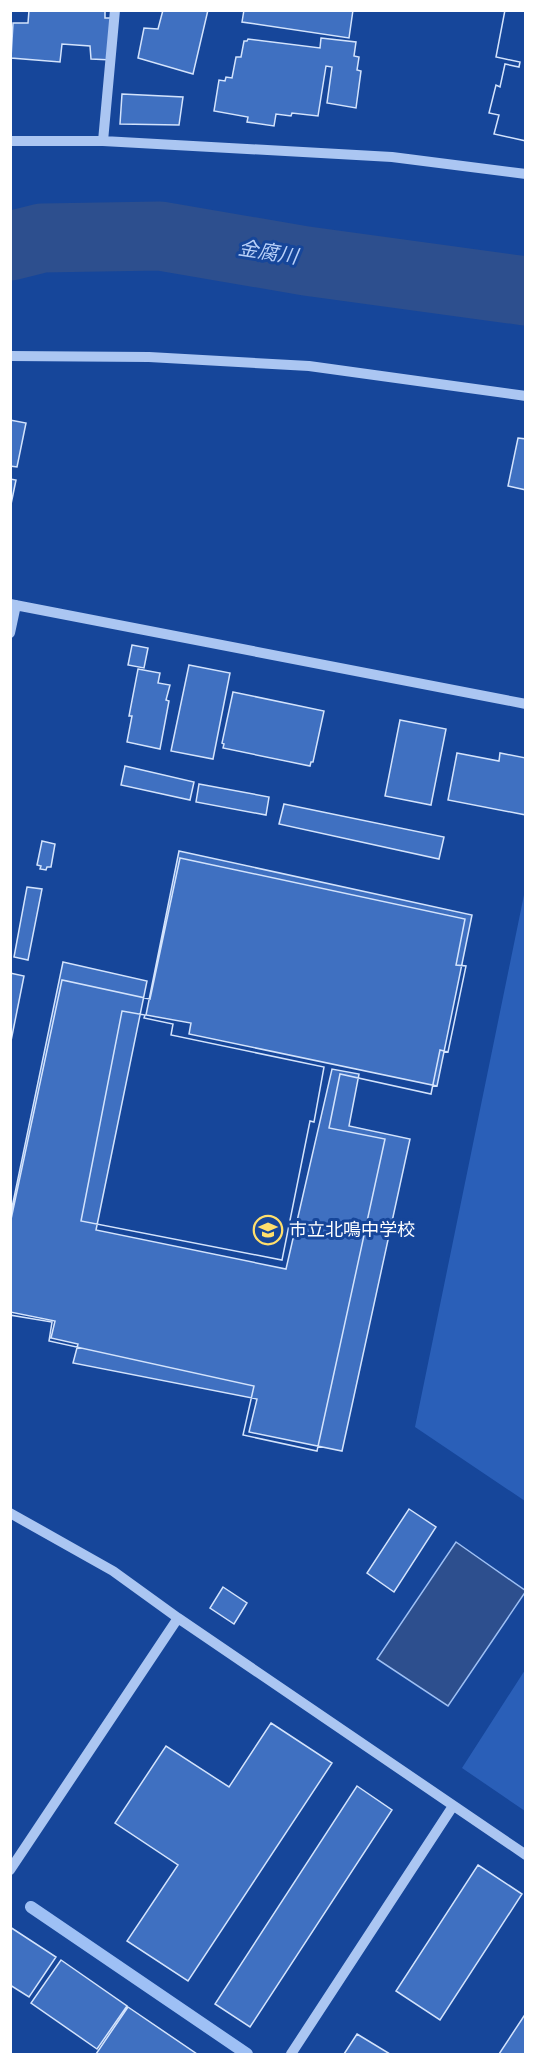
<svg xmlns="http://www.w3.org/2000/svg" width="536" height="2065" font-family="'PT Sans Narrow','Noto Sans JP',sans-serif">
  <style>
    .green { fill: #2a5fb8 }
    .water { fill: #2d4f8e; stroke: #9ec0f5; stroke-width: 1.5 }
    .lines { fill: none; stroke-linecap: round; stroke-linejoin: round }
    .stream { stroke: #9ec0f5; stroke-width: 12 }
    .river { stroke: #2d4f8e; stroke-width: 69 }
    .building { fill: #3f70c1; stroke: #d3e3fc; stroke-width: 1.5; fill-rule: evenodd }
    .minor { stroke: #abc6f2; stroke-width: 10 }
    .labels { text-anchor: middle; stroke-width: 6; stroke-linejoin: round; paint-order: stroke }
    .poi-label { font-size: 18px; fill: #fff; stroke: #16469a; text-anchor: start }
    .water-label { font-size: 20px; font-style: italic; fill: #b8d0f9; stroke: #16469a }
  </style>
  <rect width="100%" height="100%" fill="#16469a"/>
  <path class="green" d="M525,890v611l-110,-74z
    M525,1670v141l-63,-43z"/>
  <path class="water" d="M456,1542l70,49 -78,115 -71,-47z"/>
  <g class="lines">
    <path class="stream" d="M31,1907l216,147"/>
    <path class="river" d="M10,246l32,-8 118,-2 146,25 220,30"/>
  </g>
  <path class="building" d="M29,10h76v8h8l-1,42 -21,-1 -1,-13 -28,-2 -2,18 -49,-4 2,-35h15z
    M163,10h45l-15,64 -55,-16 6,-30 14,1z
    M244,10h109l-4,28 -107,-16z
    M505,10h21v131l-32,-7 5,-19 -10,-2 7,-28 4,2 5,-23 14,3 1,-5 -24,-5z
    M505,10h21v131l-32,-7 5,-19 -10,-2 7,-28 4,2 5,-23 14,3 1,-5 -24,-5z
    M321,38l35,4 -2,14 5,1 -2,13 4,1 -5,37 -29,-5 5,-36 -6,-1 -8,50 -26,-3 -1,3 -15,-2 -2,12 -27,-4 1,-5 -34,-6 5,-31 6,1 1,-4 6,1 4,-21h5l3,-16h3l1,-2 72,9z
    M122,94l61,3 -4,28 -59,-1z
    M10,420l16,3 -9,44 -7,-1z
    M518,438l8,1v51l-18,-4z
    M10,479l6,1 -6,29z
    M132,645l16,3 -4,20 -16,-3z
    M189,665l41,8 -17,86 -42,-8z
    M138,669l22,4 -2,10 12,2 -4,15 3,1 -9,48 -33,-7 5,-26h-3z
    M233,692l91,19 -11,51h-2l-1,4 -87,-18 1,-4 -2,-1z
    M400,720l46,9 -15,76 -46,-9z
    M457,753l42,8 1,-8 26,5v57l-78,-15z
    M125,766l69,16 -4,18 -69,-15z
    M199,784l70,13 -3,18 -70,-13z
    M284,804l160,33 -5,22 -160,-35z
    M42,841l13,3 -4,23h-4l-1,3 -6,-1 1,-3 -4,-1z
    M179,851l293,64 -35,171 -248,-52 2,-11 -45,-8z
    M180,858l285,61 -9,46 10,1 -18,86 -8,-2 -9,44 -91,-20 -11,54 56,11 -68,312 -74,-16 11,-49 -205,-45 3,-19 -42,-7v-91l52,-244 88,19zM122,1011l23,4 -1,3 29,6 -2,11 153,32 -10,55 -4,-1 -28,139 -201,-39z
    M180,858l285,61 -9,46 10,1 -18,86 -8,-2 -9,44 -91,-20 -11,54 56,11 -68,312 -74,-16 11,-49 -205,-45 3,-19 -42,-7v-91l52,-244 88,19z
    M27,887l15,2 -14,71 -14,-3z
    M63,962l84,19 -51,249 190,39 46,-200 27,5 -10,52 61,13 -68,312 -93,-19 8,-33 -184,-36 5,-19 -27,-6 4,-17 -45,-9v-95z
    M10,973l14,3 -13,65h-1z
    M122,1011l23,4 -1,3 29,6 -2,11 153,32 -10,55 -4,-1 -28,139 -201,-39z
    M409,1509l27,18 -42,65 -27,-19z
    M223,1587l24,16 -13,21 -24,-16z
    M271,1723l61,40 -144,218 -61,-40 51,-76 -63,-42 51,-77 63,41z
    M357,1786l35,24 -142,217 -35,-23z
    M478,1865l44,29 -82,126 -44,-29z
    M10,1927l46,30 -27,40 -19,-12z
    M61,1960l66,46 -30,43 -66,-46z
    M128,2007l69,47h-101z
    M526,2013v41h-27z
    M357,2034l33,20h-46z"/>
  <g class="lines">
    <path class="minor" d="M10,141h93l289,16 134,17
      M103,141l12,-131
      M10,356l139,1 160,9 217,30
      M10,604l516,100
      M10,633l6,-28
      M10,1513l103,58 65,47 348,237
      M10,1870l168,-252
      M291,2054l162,-248"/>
  </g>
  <defs>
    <g id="school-ring" transform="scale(1.5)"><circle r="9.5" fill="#16469a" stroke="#ffdf6c" stroke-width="1.5"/><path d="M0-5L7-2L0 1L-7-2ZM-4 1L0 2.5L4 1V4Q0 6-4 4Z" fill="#ffdf6c"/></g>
  </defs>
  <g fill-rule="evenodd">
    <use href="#school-ring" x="268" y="1230"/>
  </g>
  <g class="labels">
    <g class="poi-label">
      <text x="289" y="1236">市立北鳴中学校</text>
    </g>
    <g class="water-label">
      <text transform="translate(268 252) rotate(9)" y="7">金腐川</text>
    </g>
  </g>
  <rect width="536" height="2065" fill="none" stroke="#ffffff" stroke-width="24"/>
</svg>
